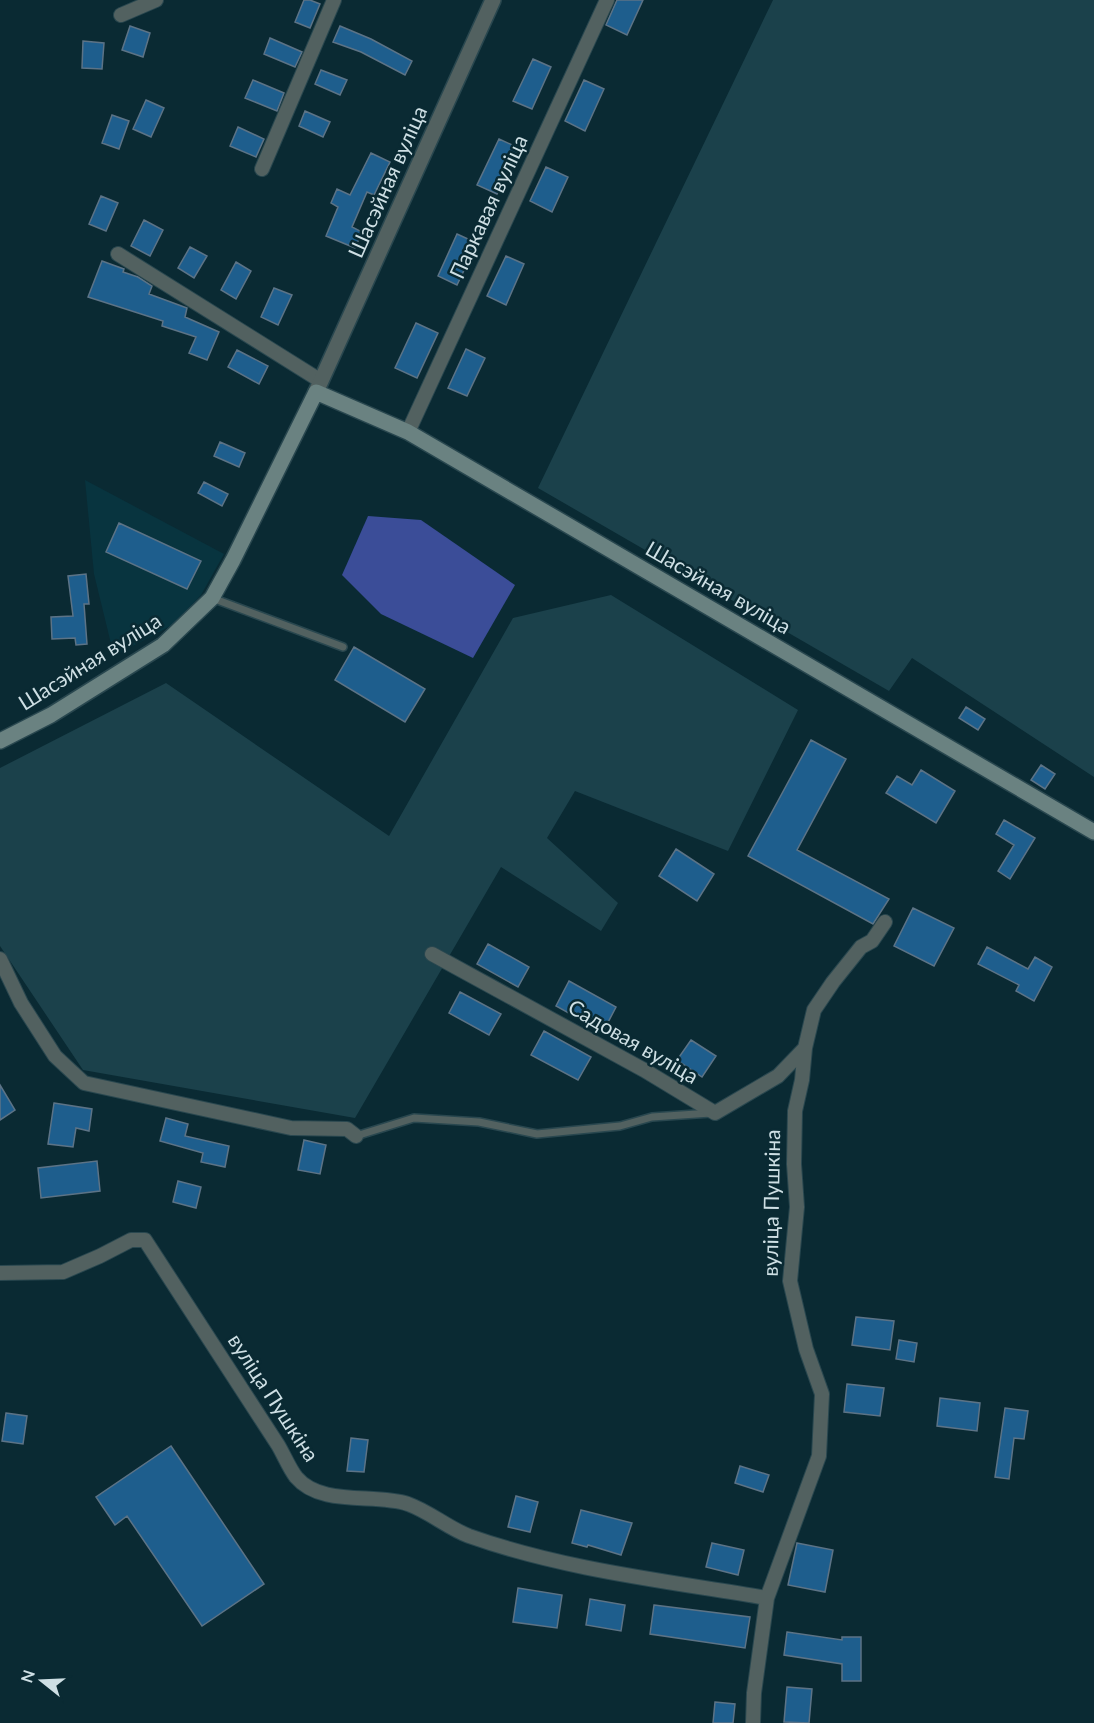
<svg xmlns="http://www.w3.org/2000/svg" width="1094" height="1723" font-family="Lato,sans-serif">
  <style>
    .built { fill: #08343f }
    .green { fill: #1b414b }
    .water { fill: #3b4d98 }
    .building { fill: #1e5e8d; stroke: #5c7386; stroke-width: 1.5 }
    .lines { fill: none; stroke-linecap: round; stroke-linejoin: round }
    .service-casing { stroke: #29474f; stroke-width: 10 }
    .minor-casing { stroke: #29474f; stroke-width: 16 }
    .tertiary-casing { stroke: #29474f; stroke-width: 18 }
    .secondary-casing { stroke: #29474f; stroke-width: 18 }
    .service { stroke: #526160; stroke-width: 7 }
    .minor { stroke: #526160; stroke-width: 14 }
    .tertiary { stroke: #526160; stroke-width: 15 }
    .secondary { stroke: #6a8281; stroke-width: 15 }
    .labels { text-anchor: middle; stroke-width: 5; stroke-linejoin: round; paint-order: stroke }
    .street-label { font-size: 21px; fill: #cedfe4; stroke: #0a2a33 }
  </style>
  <rect width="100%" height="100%" fill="#0a2a33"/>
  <path class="built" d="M85,480l139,74 -23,41 -27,29 -60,32 -20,-82z"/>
  <path class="green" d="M773,0h321v777l-182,-119 -23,33 -351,-203z
    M611,595l187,115 -70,141 -153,-60 -28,47 71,65 -17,28 -100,-64 -146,251 -272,-48 -83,-124v-178l166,-85 223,153 124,-218z"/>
  <path class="water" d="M368,516l53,4 94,65 -42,73 -92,-44 -39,-39z"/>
  <path class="building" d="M304,0h6l10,4 -10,24 -15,-6z
    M617,0h26l-16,35 -21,-10z
    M130,26l20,7 -7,24 -21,-7z
    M340,26l31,13 41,22 -7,14 -44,-23 -28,-10z
    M270,38l32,14 -7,15 -31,-13z
    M83,41l21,2 -2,26 -20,-1z
    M533,59l18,8 -19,42 -19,-8z
    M321,70l26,10 -7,15 -25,-11z
    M253,80l31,13 -7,18 -32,-13z
    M584,80l20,9 -19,42 -20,-10z
    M146,100l18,8 -13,29 -18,-8z
    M305,111l25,11 -7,15 -24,-11z
    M112,115l17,6 -10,28 -17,-6z
    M238,127l26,12 -8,18 -26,-11z
    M499,139l20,9 -22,46 -20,-9z
    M371,153l19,9 -16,33 -7,-3 -15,35 10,5 -7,16 -29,-12 12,-29 -7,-4 6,-14 13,6z
    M546,167l22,10 -16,35 -22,-11z
    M101,196l17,7 -12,28 -17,-7z
    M144,220l19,10 -13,26 -19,-10z
    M457,234l20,9 -20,42 -19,-9z
    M190,247l17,9 -13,22 -16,-10z
    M506,256l18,8 -18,41 -19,-9z
    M102,261l22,8 -1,3 15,5 14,9 -3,8 38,14 -2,9 34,15 -12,28 -18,-7 7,-16 -34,-11 1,-5 -75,-24z
    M236,262l15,9 -15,28 -15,-9z
    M274,288l18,7 -14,30 -17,-8z
    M416,323l22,10 -21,45 -22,-10z
    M466,349l19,9 -18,38 -19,-8z
    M237,350l31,16 -9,18 -31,-17z
    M220,442l25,11 -6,14 -25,-11z
    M204,482l24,12 -6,12 -24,-13z
    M119,523l82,38 -14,28 -81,-37z
    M86,574l3,30h-5l3,40 -11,1 -1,-7 -23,1 -1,-22 22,-1 -5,-40z
    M354,647l71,42 -20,33 -70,-42z
    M966,707l19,12 -7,11 -19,-12z
    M811,740l35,19 -49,91 92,49 -16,25 -125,-68z
    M1041,765l14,9 -10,15 -14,-9z
    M921,770l34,21 -19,32 -50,-30 11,-17 15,9z
    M1004,820l31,18 -25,41 -12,-8 16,-26 -18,-11z
    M676,849l38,25 -17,27 -38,-25z
    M913,908l41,20 -20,38 -40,-20z
    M488,944l41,23 -11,20 -41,-23z
    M987,947l41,22 7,-12 17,10 -18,34 -18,-10 3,-6 -41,-21z
    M569,981l47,26 -13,25 -47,-26z
    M460,992l41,22 -12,21 -40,-22z
    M544,1031l47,26 -13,23 -47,-25z
    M691,1040l25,16 -14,21 -25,-17z
    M0,1085l15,25 -15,10z
    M54,1103l38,6 -3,22 -13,-3 -3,19 -25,-3z
    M166,1118l22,6 -3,12 44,10 -4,21 -24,-5 2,-9 -43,-12z
    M304,1140l22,5 -6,29 -22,-4z
    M97,1161l3,30 -59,7 -3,-30z
    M178,1181l23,6 -5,21 -23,-6z
    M856,1317l38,4 -4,29 -38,-5z
    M899,1340l18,3 -3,19 -18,-3z
    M847,1384l37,4 -4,28 -36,-4z
    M940,1398l40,5 -3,28 -40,-5z
    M1005,1408l23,3 -4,28 -10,-1 -5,41 -14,-2z
    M6,1413l21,3 -4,28 -21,-3z
    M351,1438l17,2 -4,32 -17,-1z
    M171,1446l93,138 -62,42 -75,-110 -12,9 -19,-28z
    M740,1466l29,9 -6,17 -28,-9z
    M516,1496l22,6 -8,30 -22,-5z
    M581,1510l51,13 -11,32 -33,-10 -1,2 -15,-4z
    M712,1543l32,7 -6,25 -32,-8z
    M797,1543l36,7 -8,42 -37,-7z
    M518,1588l44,7 -5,33 -44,-6z
    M590,1599l35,6 -4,26 -35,-6z
    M654,1605l96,12 -5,31 -95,-14z
    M787,1632l55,8v-3h19v44h-19v-17l-58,-9z
    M787,1687l25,2 -3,34 -25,-1z
    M715,1702l20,2 -2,19h-20z"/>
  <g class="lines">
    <g class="service-casing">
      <path id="service" d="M212,598l131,49
        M356,1136l58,-18 65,4 58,12 83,-8 32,-9 59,-4"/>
    </g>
    <g class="minor-casing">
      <path id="minor" d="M121,15l35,-15
        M262,169l72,-169
        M118,254l203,127
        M408,432l199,-432
        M432,954l212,116 71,43 63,-37 27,-28
        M0,959l21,44 34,53 29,27 207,45 56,1 9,7
        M0,1273l63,-1 37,-16 31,-16h14l133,205c6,10 11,23 18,32 25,30 79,16 112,27 22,8 40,24 61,32 96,34 198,45 298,62l-13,95 -1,30
        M767,1598l52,-142 3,-62 -16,-45 -16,-68 7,-74 -3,-43 1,-53 7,-31 3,-32 9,-38 19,-28 28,-35 11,-6 13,-19"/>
    </g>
    <g class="tertiary-casing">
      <path id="tertiary" d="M316,392l177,-392"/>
    </g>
    <g class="secondary-casing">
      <path id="secondary" d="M0,741l51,-26 112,-70 49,-47 21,-38 83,-168 92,40 686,400"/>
    </g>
    <use href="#service" class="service"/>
    <use href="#minor" class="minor"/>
    <use href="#tertiary" class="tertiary"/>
    <use href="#secondary" class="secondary"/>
  </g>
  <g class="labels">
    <g class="street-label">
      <text transform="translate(388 182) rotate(-66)" y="7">Шасэйная вуліца</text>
      <text transform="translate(489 207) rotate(-65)" y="7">Паркавая вуліца</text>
      <text transform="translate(718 588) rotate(30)" y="7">Шасэйная вуліца</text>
      <text transform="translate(90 662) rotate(-32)" y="7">Шасэйная вуліца</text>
      <text transform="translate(633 1042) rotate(30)" y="7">Садовая вуліца</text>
      <text transform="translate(772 1203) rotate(-89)" y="7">вуліца Пушкіна</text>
      <text transform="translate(273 1398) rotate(57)" y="7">вуліца Пушкіна</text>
    </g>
  </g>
  <g transform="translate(42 1681) rotate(288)" stroke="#0a2a33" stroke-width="4.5" paint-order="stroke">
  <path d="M0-4.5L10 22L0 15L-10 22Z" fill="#cedfe4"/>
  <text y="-9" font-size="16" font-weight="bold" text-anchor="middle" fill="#cedfe4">N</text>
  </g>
</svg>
